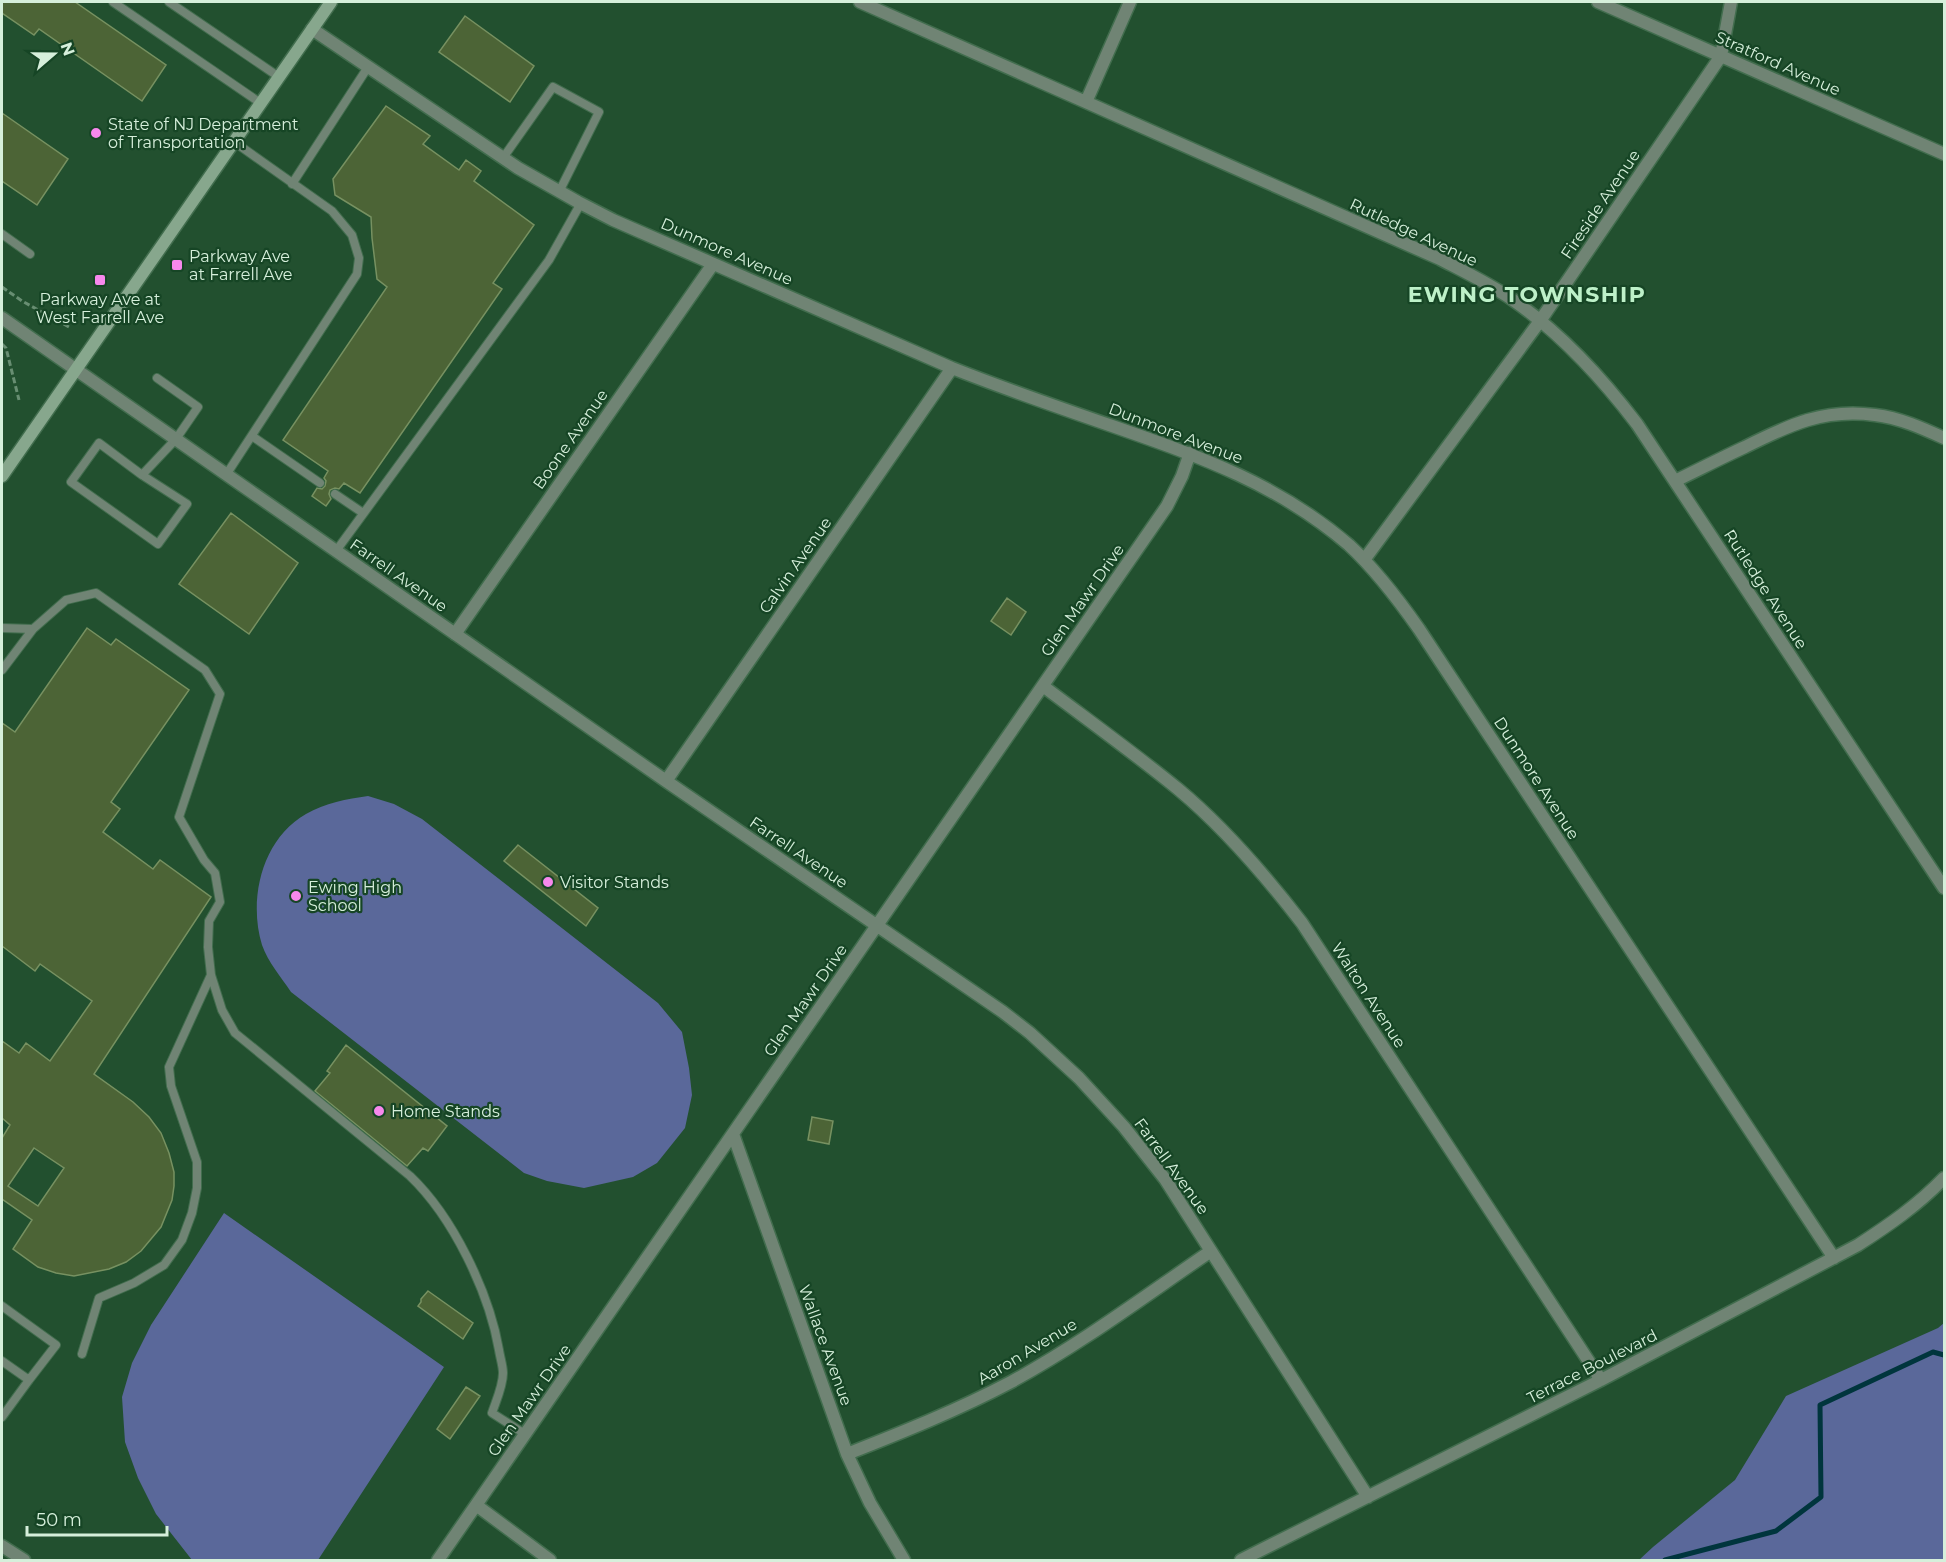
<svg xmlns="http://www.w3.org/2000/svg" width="1946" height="1562" font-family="Montserrat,sans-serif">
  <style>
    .green { fill: #5a689a }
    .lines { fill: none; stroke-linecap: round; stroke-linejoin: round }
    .stream { stroke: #00353d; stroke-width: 5 }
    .building { fill: #4c6436; stroke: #779161; stroke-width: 1.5; fill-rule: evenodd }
    .service-casing { stroke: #426d4e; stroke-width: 10 }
    .minor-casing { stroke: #426d4e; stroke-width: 15 }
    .secondary-casing { stroke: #426d4e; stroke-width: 15 }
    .path { stroke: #688e72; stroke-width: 3; stroke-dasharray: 6 3; stroke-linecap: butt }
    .service { stroke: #708474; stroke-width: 8 }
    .minor { stroke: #708474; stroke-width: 12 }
    .secondary { stroke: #87a78d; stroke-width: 12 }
    .poi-dot { fill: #f788ec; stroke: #164525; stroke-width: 2 }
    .labels { text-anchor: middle; stroke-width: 4.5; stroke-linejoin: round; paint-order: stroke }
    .street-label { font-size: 16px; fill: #d6efdb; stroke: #164525 }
    .poi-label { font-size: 16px; fill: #d6efdb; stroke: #164525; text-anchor: start }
    .district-label { font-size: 22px; font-weight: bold; letter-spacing: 1.5px; fill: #bef1c9; stroke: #164525 }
  </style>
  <rect width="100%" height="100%" fill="#22502f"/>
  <path class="green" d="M368,796l26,8 28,15 236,184 24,29 7,36 3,27 -7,33 -28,35 -24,14 -49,11 -37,-7 -23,-8 -233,-181c-10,-15 -23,-30 -29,-47 -14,-46 0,-106 44,-131 19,-11 41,-15 62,-18z
    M224,1213l220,154 -126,193h-126l-36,-46 -18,-36 -13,-36 -3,-45 10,-34 19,-38z
    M1944,1323v237h-305l14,-13 82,-67 51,-84 152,-68z"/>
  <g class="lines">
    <path class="stream" d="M1665,1560l111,-29 45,-34 -1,-92 113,-53 11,3"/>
  </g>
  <path class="building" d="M2,2h73l91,63 -24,36 -103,-72 -5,6 -32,-22z
    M465,16l69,50 -24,36 -71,-50z
    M386,106l44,30 -7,8 36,26 7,-10 15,11 -7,10 60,44 -41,58 9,6 -142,204 -16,-10 -5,6 -4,-1 -5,2 -1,4 2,5 -5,7 -14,-10 5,-8 5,1 3,-3 1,-5 -2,-3 4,-7 -45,-31 104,-153 -10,-8 -5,-41 -1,-21 -36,-22 -2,-16z
    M2,113l66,46 -31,46 -35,-24z
    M231,513l67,50 -49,71 -70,-50z
    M1007,598l19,14 -15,23 -20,-14z
    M87,628l24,17 5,-6 73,51 -78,112 9,7 -17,23 50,37 7,-9 51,37 -117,177 39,28 16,15 12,16 8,20 5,19v14l-2,14 -11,27 -20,24 -15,11 -17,7 -35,7 -18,-3 -18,-6 -25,-18 19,-29 -30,-21v-61l8,-13 -8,-7v-77l17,12 7,-10 24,18 42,-60 -52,-37 -5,7 -33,-25v-223l13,9zM34,1148l30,20 -26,38 -30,-20z
    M518,845l80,63 -12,18 -82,-65z
    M346,1045l101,81 -19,25 -5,-3 -16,18 -92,-75 15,-18 -3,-2z
    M812,1117l21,4 -4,23 -21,-4z
    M428,1291l45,32 -10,16 -45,-33 3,-4v-3z
    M466,1387l14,9 -30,43 -13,-10z"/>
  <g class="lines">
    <g class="service-casing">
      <path id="service" d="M113,2l146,100
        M169,2l110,75
        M503,158l50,-71 46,25 -40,80
        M292,184l76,-117
        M2,234l28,20
        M252,436l68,47
        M142,475l-43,-32 -28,39 87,62 29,-40 -45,-29 34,-36 22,-32 -41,-29
        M226,475l131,-201 2,-16 -7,-23 -20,-24 -99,-70
        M335,494l28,19
        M336,551l213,-291 32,-57
        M2,628l31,1 -31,41
        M33,629l33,-29 30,-7 109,77 15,24 -41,123 25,43 11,13 5,29 -11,19 -1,26 3,28 -42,92 2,19 26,76v26l-5,25 -10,27 -18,25 -30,18 -35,15 -17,56
        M211,975l11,35 13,23 175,143c43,41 79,116 89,174 1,7 4,16 4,23 0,13 -7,28 -11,40l33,21
        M2,1306l54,39 -27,35 -27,-19
        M2,1417l27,-37"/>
    </g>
    <g class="minor-casing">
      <path id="minor" d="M860,2l580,257c25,13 50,25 73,41 49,34 89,78 124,124l307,464
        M1598,2l346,152
        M312,29l206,139 60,34 35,18 339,148c53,21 108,40 163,59 86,30 163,57 234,118 27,25 49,54 70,84l415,629
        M1086,102l44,-100
        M2,318l664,463 337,231 27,21 49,45 45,49 41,52 203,318
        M1675,481c23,-11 46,-23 70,-34 44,-22 79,-39 130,-32 25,3 47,13 69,23
        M1364,560l176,-239 181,-265 10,-54
        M455,634l258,-370
        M1043,686c45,34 91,67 135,103 47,39 87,86 124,134l299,457
        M666,781l286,-413
        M733,1134l114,320 23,49 34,57
        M847,1454c56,-22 111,-44 164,-72 70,-38 134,-86 200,-131
        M476,1505l74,55
        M2,1546l22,14
        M438,1560l729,-1054 15,-30 8,-23
        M1241,1560l360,-180 257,-135c31,-20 60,-40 86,-67"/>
    </g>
    <g class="secondary-casing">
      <path id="secondary" d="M2,476l329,-474"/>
    </g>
    <path class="path" d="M2,287l20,14 47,26
      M2,344l4,4 13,52"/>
    <use href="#service" class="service"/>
    <use href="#minor" class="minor"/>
    <use href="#secondary" class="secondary"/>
  </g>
  <g class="poi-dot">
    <circle cx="96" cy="133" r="6"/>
    <rect x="171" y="259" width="12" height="12" rx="3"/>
    <rect x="94" y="274" width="12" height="12" rx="3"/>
    <circle cx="548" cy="882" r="6"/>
    <circle cx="296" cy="896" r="6"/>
    <circle cx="379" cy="1111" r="6"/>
  </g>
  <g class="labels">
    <g class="street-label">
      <text transform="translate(1778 63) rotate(24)" y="6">Stratford Avenue</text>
      <text transform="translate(1600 204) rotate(-56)" y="6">Fireside Avenue</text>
      <text transform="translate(1414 232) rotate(25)" y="6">Rutledge Avenue</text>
      <text transform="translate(727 251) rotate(24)" y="6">Dunmore Avenue</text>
      <text transform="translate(1176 433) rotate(21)" y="6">Dunmore Avenue</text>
      <text transform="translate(570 439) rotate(-55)" y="6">Boone Avenue</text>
      <text transform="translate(795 565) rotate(-55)" y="6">Calvin Avenue</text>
      <text transform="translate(399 575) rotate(35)" y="6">Farrell Avenue</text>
      <text transform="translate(1766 589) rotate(57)" y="6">Rutledge Avenue</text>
      <text transform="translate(1082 600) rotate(-55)" y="6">Glen Mawr Drive</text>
      <text transform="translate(1537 778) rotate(57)" y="6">Dunmore Avenue</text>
      <text transform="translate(799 852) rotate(34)" y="6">Farrell Avenue</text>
      <text transform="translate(1369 995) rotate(57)" y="6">Walton Avenue</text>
      <text transform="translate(805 1000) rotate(-55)" y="6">Glen Mawr Drive</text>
      <text transform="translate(1172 1166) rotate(54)" y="6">Farrell Avenue</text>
      <text transform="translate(826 1345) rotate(70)" y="6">Wallace Avenue</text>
      <text transform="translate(1027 1351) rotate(-31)" y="6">Aaron Avenue</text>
      <text transform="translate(1592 1366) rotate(-27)" y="6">Terrace Boulevard</text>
      <text transform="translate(529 1400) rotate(-55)" y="6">Glen Mawr Drive</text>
    </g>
    <g class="poi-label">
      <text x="108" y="130">State of NJ Department<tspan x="108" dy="18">of Transportation</tspan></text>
      <text x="189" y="262">Parkway Ave<tspan x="189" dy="18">at Farrell Ave</tspan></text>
      <text x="100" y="305" text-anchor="middle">Parkway Ave at<tspan x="100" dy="18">West Farrell Ave</tspan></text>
      <text x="560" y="888">Visitor Stands</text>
      <text x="308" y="893">Ewing High<tspan x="308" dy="18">School</tspan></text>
      <text x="391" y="1117">Home Stands</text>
    </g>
    <g class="district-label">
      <text x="1527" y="302">EWING TOWNSHIP</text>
    </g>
  </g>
  <rect width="1946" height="1562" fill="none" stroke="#d6efdb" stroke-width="6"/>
  <g transform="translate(54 54) rotate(70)" stroke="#164525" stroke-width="4.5" paint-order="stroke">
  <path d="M0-4.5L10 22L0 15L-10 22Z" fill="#d6efdb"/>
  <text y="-9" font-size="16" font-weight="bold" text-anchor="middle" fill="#d6efdb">N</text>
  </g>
  <path d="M27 1526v9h140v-9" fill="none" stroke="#d6efdb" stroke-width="3"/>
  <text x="36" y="1526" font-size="18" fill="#d6efdb" stroke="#164525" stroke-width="4.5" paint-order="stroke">50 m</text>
</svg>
